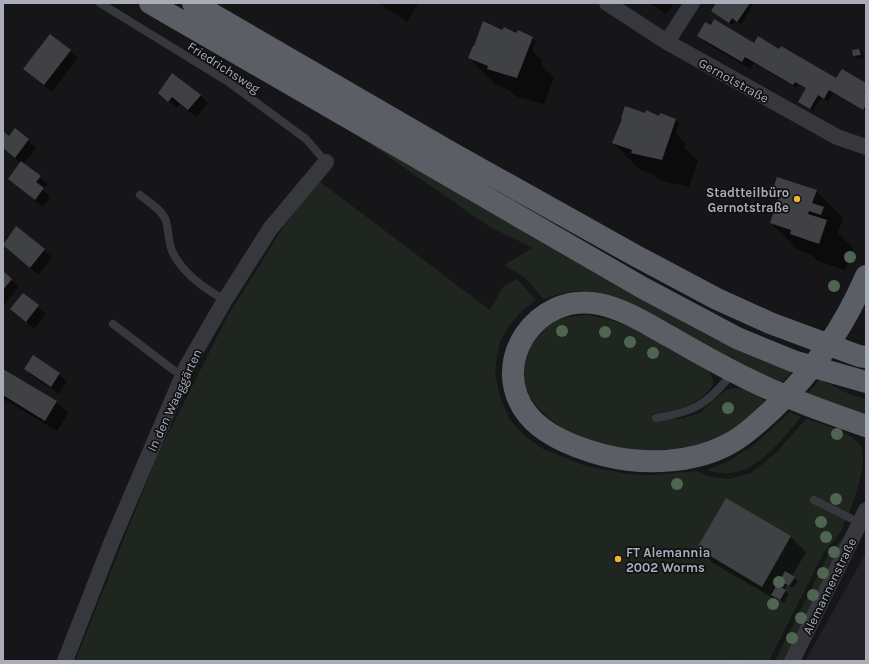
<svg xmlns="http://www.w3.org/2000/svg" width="869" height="664" font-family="Karla,sans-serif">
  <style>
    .built { fill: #222225 }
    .green { fill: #1e261f }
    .shadow { fill: #0007 }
    .building { fill: #404145 }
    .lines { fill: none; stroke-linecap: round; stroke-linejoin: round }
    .service { stroke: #37383d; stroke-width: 8 }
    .minor { stroke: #37383d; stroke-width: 16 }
    .trunk { stroke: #5b5e65; stroke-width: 22 }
    .tree { fill: #506452 }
    .poi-dot { fill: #f2b134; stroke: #111113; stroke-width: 1.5 }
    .labels { text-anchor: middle; stroke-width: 3.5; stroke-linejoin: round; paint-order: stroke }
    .street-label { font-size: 13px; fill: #a8adb8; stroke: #111113 }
    .poi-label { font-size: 13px; font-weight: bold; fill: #a8adb8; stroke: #111113; text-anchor: end }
  </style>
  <rect width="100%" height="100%" fill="#161618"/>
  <path class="built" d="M866,553v108h-61z"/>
  <path class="green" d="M360,137l350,200 33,14 50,19 -11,13 -16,-5 -144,-76c-7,-3 -14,-6 -21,-8 -19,-7 -39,-1 -58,5 -14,-18 -18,-23 -39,-34l29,-17 -43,-21z
    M319,181l171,129 13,-23 13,-8 6,5 14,16 -14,11 -13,15 -9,16 -3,13 -2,19 5,23 10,23 15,16 18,13 43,17 20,4 23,4 22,1 46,-4 11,5 20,3 23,-6 24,-19 31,-35c19,6 42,11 55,27 8,17 -9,63 -18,79v3l-4,6 -15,18 -55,109h-34l2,-4 -3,4h-659l83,-207 70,-139 56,-89z
    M588,315c45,7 78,30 116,52 3,3 7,7 8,10 3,6 -1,12 -6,16 -15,15 -34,19 -54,21l1,7c15,-1 32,-2 46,-8 13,-7 22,-26 38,-25 7,0 21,9 28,12 -17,16 -34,34 -56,42 -26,8 -76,12 -102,5 -6,-1 -12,-4 -17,-6 -32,-13 -75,-39 -65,-80 3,-9 6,-17 13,-24 16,-19 27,-21 50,-22z
    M820,379l29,15 17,5v17l-60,-20z
    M790,412l11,5c-19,22 -46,60 -80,56 -5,-1 -10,-1 -14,-3l18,-7 29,-18z
    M843,538l1,1 -61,122h-8l53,-106z"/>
  <path class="shadow" d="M379,3h40l-12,19z
    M649,3h25l-8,11z
    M718,3h36l-13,22 -5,-4 -3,4 -21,-14z
    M861,3h5v4z
    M503,31l29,6 4,4 -4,10 11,10 -2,4 13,13 -10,26 -29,-8 -6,-6 -13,-5 -27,-27z
    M50,35l28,23 -26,34 -28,-23z
    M698,36l56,8 26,6 56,30 30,4v28l-33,-19 -5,9 -7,-4 -8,13 -13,-9 7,-13 -8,-4 -2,3 -43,-25 -4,6 -44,-26z
    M859,50l4,3 1,5 -6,1 -4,-3z
    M159,93l41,2 8,8 -12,14 -16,-13 -3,4z
    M660,118l16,2 3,3 -3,11 10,10 -2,4 14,13 -9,26 -30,-7 -5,-5 -14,-5 -27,-27z
    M15,130l21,18 -13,16 25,20 -5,6 7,7 -7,10 -34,-28 12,-16 -18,-14v-17l6,5z
    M816,191l27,27 -5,15 15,15 -8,22 -27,-9 -6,-6 -14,-5 -27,-27 7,-22 -6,-6z
    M16,227l36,30 -14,18 -34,-31z
    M3,273l16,14 -16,19z
    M23,294l23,20 -12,15 -22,-20z
    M33,356l26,18 8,8 -8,12 -27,-18 -7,-8z
    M3,370l53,32 12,11 -11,18 -54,-32z
    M726,499l65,38 15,15 -14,24 6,5 -5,7 -6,-3 -3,5 5,4 -5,9 -5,-4 -1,2 -65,-38 -15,-15z"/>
  <path class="building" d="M716,3h34l-13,19 -5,-4 -3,5 -18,-12z
    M714,19l40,24 4,-7 21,13 2,-3 55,32 6,-9 24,14v8l-2,2 2,1v11l-3,5 -34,-20 -5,9 -6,-4 -8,14 -12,-7 8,-14 -11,-6 -2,3 -48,-28 -3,5 -45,-26 8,-14 6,3z
    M483,21l19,9 2,-3 12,6 2,-3 15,7 -16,41 -30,-9 1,-3 -20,-8 5,-12h1z
    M50,34l21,16 -27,35 -21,-16z
    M859,49l2,6 -8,1 -1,-6z
    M172,73l29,22 -13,15 -16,-13 -4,5 -10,-9z
    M625,106l20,7 1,-3 13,6 1,-3 16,6 -14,41 -31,-7 1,-3 -20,-7 10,-24 -1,-1z
    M15,128l14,11 -14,19 -12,-10v-17l6,5z
    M21,161l20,15 -5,6 8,6 -9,12 -27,-21z
    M777,177l40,13 -5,13 12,4 -3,8 -12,-4 -1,3 19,6 -8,24 -29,-10 1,-4 -21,-7 8,-25 -7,-3z
    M16,226l29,23 -15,19 -27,-23z
    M3,271l9,8 -9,11z
    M23,293l16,12 -13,17 -16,-13z
    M33,355l27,18 -9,14 -27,-18z
    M3,369l54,32 -12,20 -42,-26z
    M726,498l65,38 -29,51 -65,-39z
    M785,571l10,6 -6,9 -9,-6z
    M777,585l9,5 -6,10 -9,-5z"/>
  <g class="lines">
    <path class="service" d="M100,3l127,78 79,58 20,23
      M140,195c8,7 23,15 26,26 3,10 2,20 6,30 10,22 33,38 53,49
      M113,324l59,45 11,7
      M656,418c39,-6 53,-15 77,-46
      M814,500l46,23"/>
    <path class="minor" d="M607,3l60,39 170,95 29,10
      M667,42l25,-39
      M65,661l47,-120 75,-175 38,-66 45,-71 56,-67
      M792,661l74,-151"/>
    <path class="trunk" d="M150,3l493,285 94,50 56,23 73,21
      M193,3l257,149 188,105 79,42 53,24 89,33 7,1
      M866,276c-22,51 -53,96 -93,133 -14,13 -29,27 -46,36 -37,19 -85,20 -124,10 -26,-7 -57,-18 -75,-40 -41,-51 8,-124 71,-111 25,5 48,20 70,32 26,15 52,30 79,43 38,19 78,33 118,47"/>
  </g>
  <g class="tree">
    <circle cx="850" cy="257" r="6"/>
    <circle cx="834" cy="286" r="6"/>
    <circle cx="562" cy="331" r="6"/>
    <circle cx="605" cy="332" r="6"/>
    <circle cx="630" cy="342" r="6"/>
    <circle cx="653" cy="353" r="6"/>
    <circle cx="728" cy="408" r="6"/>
    <circle cx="837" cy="434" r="6"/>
    <circle cx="677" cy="484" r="6"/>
    <circle cx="836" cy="499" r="6"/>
    <circle cx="821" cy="522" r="6"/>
    <circle cx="826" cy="537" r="6"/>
    <circle cx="834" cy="552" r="6"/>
    <circle cx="823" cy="573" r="6"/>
    <circle cx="779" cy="582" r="6"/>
    <circle cx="813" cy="595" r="6"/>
    <circle cx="773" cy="604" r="6"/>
    <circle cx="801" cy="618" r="6"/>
    <circle cx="792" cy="638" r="6"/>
  </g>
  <g class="poi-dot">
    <circle cx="797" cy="199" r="4"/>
    <circle cx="618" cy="559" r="4"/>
  </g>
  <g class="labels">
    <g class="street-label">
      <text transform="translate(224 67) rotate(33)" y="5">Friedrichsweg</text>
      <text transform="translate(734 80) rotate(29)" y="5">Gernotstraße</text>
      <text transform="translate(174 400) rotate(-65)" y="5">In den Waaggärten</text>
      <text transform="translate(829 586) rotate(-64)" y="5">Alemannenstraße</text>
    </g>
    <g class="poi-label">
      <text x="789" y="197">Stadtteilbüro<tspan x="789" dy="15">Gernotstraße</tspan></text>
      <text x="626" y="557" text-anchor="start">FT Alemannia<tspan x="626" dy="15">2002 Worms</tspan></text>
    </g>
  </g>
  <rect width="869" height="664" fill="none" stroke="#a8adb8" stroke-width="8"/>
</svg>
